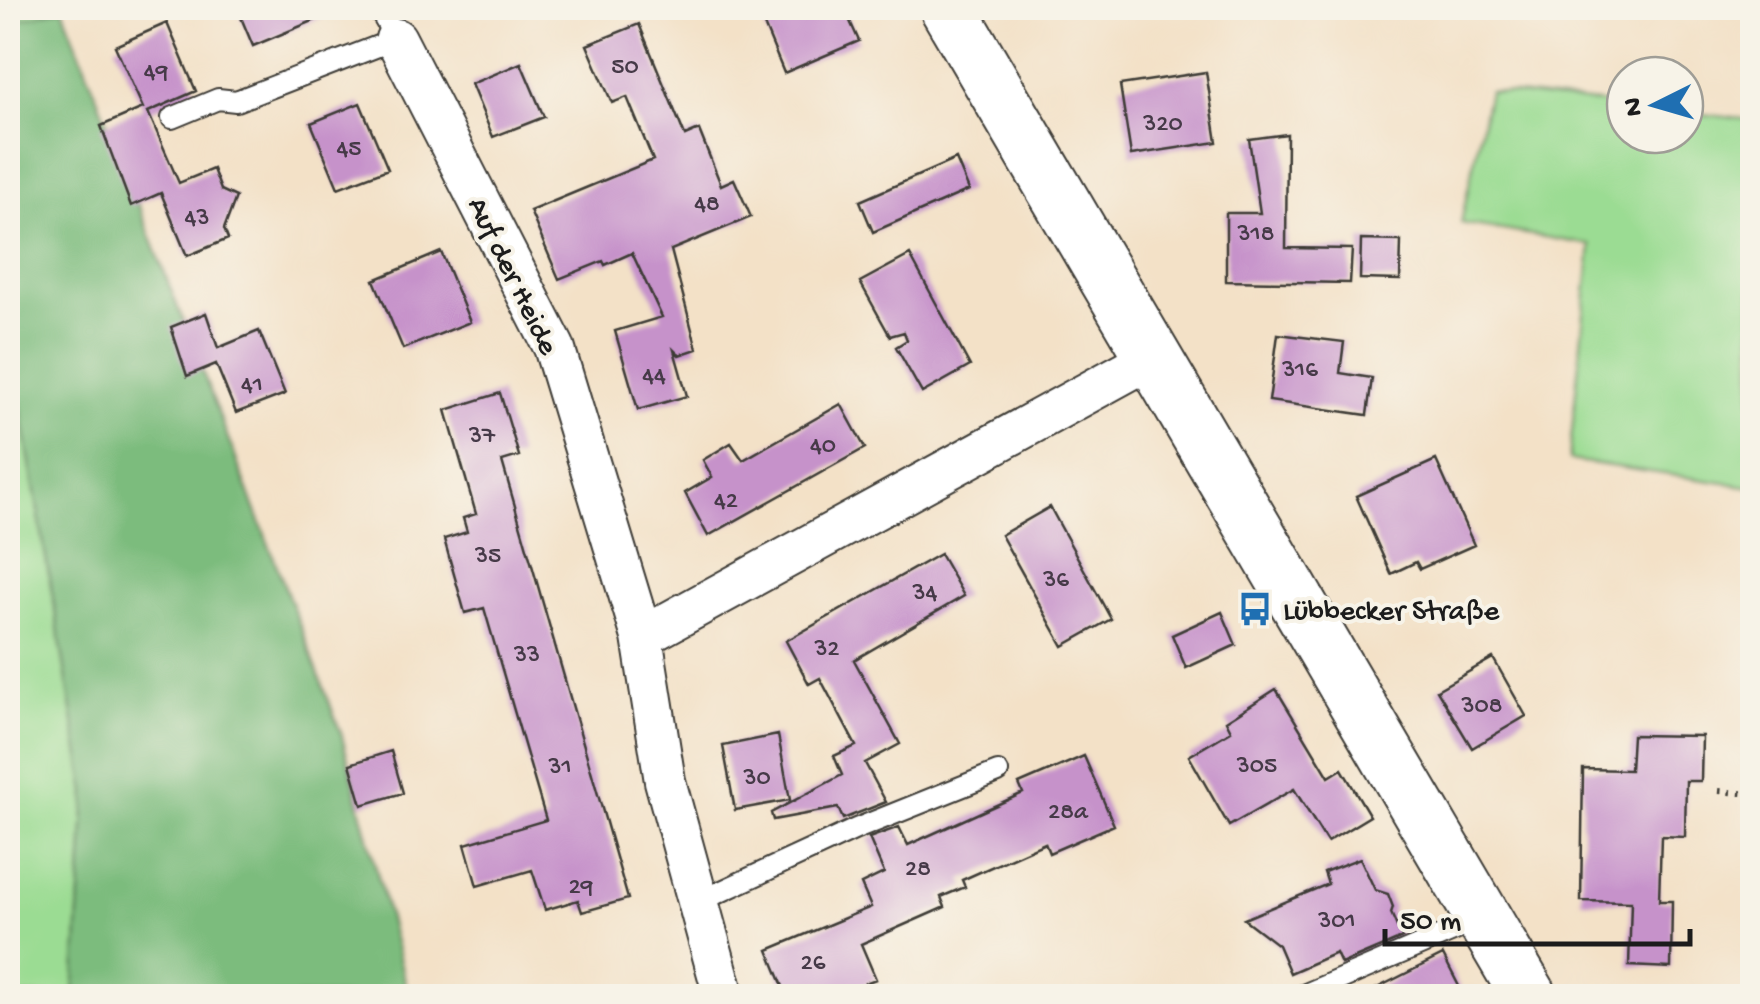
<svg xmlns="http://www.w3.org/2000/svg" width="1760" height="1004" font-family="'Gochi Hand',sans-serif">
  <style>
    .green { fill: #9bdc93; stroke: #5c7c58; stroke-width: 2.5 }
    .forest { fill: #7cbc7d; stroke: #4c6c4c; stroke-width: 2.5 }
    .building { fill: #c692ca }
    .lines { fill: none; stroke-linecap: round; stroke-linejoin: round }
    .lane-casing { stroke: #3c3a36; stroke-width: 24 }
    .street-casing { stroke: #3c3a36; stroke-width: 44 }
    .secondary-casing { stroke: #3c3a36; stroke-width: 59 }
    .path { stroke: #3c3a36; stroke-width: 6; stroke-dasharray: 2.5 8; stroke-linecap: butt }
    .lane { stroke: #fff; stroke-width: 20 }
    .street { stroke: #fff; stroke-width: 40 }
    .secondary { stroke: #fff; stroke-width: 55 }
    .labels { text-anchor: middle; stroke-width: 8; stroke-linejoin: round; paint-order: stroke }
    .number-label { font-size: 25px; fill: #463a48 }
    .street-label { font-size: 30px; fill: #1c1c1c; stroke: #f7f3e8 }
    .poi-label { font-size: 30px; fill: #1c1c1c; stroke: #f7f3e8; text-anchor: start }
  </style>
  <rect width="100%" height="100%" fill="#f7f3e8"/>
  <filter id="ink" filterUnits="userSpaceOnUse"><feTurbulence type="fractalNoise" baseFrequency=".01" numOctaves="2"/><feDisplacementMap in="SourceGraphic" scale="20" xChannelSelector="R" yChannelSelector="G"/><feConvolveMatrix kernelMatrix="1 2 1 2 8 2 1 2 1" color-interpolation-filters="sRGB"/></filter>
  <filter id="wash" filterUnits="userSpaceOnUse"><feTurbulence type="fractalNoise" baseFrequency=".0048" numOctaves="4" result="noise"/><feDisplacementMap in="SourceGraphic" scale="40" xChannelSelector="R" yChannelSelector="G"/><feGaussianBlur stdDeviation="2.25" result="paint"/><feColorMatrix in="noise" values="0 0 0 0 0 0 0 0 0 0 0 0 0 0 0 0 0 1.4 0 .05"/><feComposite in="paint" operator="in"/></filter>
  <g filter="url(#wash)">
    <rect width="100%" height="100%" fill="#f3e1c7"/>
    <path class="green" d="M8,8h55l-55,15z
      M1489,91l136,15v29h60v-23l67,8v367l-183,-27 22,-215 -130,-22z
      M8,334l78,458 -12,204h-66z"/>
    <path class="forest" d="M63,8l278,725 68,263h-335l12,-204 -78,-458v-311z"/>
    <g id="blocks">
      <path class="building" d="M237,8h107l-91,38z
        M777,8h67l15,33 -75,32 -24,-58z
        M167,23l29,68 -48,21 31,71 34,-14 8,21 15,7 -12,32 4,10 -41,17 -26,-63 -30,13 -30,-80 42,-18 -28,-62z
        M639,24l46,112 14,-6 22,55 13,-6 17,38 -80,33 26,99 -18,6 -5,-5 13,46 -49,14 -23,-79 47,-14 -30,-64 -27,12 -2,-4 -44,18 -29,-68 123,-51 -26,-63 -15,6 -25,-58z
        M521,63l23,54 -51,20 -22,-53z
        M1206,72l11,70 -86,13 -11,-70z
        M360,103l28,66 -50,19 -27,-65z
        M1287,134l-1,114 66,1 -2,34 -124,-2v-68h34l-11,-74z
        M956,159l13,31 -96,42 -13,-31z
        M1361,240l40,1 -1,39 -40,-1z
        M441,252l29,70 -67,27 -29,-69z
        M910,255l60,111 -48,27 -26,-46 11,-7 -3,-8 -14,4 -30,-54z
        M206,313l12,35 41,-17 26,63 -49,19 -20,-49 -29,12 -16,-49z
        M1278,334l66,8 -4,31 32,5 -5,37 -98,-14z
        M500,393l19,63 -17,5 126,438 -46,13 -4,-12 -33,10 -13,-40 -55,16 -12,-42 81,-24 -62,-212 -19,5 -21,-74 23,-7 -4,-14 13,-4 -30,-104z
        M841,404l24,44 -157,88 -23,-43 27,-16 -9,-17 28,-17 12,17z
        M1436,460l38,85 -54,24 -4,-7 -25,12 -35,-78z
        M1050,507l61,112 -48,27 -62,-111z
        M940,554l24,42 -110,64 46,84 -35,19 21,39 -43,17 -5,-11 -65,12 -2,-7 71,-38 -8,-19 22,-10 -36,-68 -11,6 -23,-43z
        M1222,612l14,33 -50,23 -14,-33z
        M1493,658l33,58 -54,32 -35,-58z
        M1276,689l53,88 13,-8 28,47 -43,26 -33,-53 -65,37 -40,-70 42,-25 -5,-10z
        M778,735l12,65 -55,10 -12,-64z
        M1632,735l70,1 -1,45h-15l-1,56 -24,-1 -2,65h13l-1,67 -42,-2 2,-64 -50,-1 2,-132 47,1z
        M391,751l12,42 -41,12 -12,-41z
        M1084,756l30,69 -65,28 -4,-10 -83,37 3,7 -24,10 4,10 -84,37 15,35 -11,4 5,13h-83l-19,-46 103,-43 -10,-23 23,-11 -15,-35 30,-11 9,18 115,-52 -4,-9z
        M1360,858l15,32 13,4 5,13 -2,6 11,25 -61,26 -5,-11 -46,20 -12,-28 -34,-26 84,-35 -4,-12z
        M1443,955l21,41h-103z"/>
    </g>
  </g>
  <g filter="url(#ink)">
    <use href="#blocks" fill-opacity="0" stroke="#3c3a36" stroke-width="2.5"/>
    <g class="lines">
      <g class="lane-casing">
        <path id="lane" d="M172,118l46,-19 18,2 160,-62 -18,-31
          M696,903l160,-74 142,-57
          M1301,996l180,-77"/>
      </g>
      <g class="street-casing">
        <path id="street" d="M396,39l158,308 88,290 23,144 59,215
          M642,637l511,-280"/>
      </g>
      <g class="secondary-casing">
        <path id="secondary" d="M948,8l581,988"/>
      </g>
      <path class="path" d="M1719,791l33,3"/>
      <use href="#lane" class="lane"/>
      <use href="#street" class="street"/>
      <use href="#secondary" class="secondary"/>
    </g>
  </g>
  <defs>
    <g id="bus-bare" transform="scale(2.7)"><path d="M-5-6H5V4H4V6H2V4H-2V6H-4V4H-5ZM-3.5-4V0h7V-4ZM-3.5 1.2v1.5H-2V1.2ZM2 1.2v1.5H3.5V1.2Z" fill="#1f6fb2" stroke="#f7f3e8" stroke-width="2.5" paint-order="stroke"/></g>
  </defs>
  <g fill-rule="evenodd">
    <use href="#bus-bare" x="1255" y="609"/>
  </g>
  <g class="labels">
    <g class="number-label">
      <text x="625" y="73">50</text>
      <text x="156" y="78">49</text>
      <text x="1163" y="130">320</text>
      <text x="349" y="155">45</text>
      <text x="707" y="210">48</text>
      <text x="197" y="224">43</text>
      <text x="1256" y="240">318</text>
      <text x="1300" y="376">316</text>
      <text x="654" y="382">44</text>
      <text x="252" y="391">41</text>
      <text x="482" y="442">37</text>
      <text x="823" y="452">40</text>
      <text x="726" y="507">42</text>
      <text x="488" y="562">35</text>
      <text x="1056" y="586">36</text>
      <text x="925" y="599">34</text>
      <text x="827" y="655">32</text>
      <text x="527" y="661">33</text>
      <text x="1482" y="712">308</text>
      <text x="1257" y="772">305</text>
      <text x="560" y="773">31</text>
      <text x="757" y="784">30</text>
      <text x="1068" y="818">28a</text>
      <text x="918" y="875">28</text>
      <text x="581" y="893">29</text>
      <text x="1337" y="927">301</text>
      <text x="813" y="969">26</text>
    </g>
    <g class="street-label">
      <text transform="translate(515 275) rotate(64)" y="10">Auf der Heide</text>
    </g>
    <g class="poi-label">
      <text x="1283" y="619">Lübbecker Straße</text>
    </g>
  </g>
  <rect width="1760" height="1004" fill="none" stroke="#f7f3e8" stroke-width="40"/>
  <g transform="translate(1655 105) rotate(265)"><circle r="48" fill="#f7f3e8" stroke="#9f9d96" stroke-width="2.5"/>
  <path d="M0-8L18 38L0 25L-18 38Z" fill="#1f6fb2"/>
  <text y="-15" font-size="28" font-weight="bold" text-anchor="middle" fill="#1c1c1c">N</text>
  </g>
  <path d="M1385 929v15h305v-15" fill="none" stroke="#1c1c1c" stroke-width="5"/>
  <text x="1400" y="929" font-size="30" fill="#1c1c1c" stroke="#f7f3e8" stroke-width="8" paint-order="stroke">50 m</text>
</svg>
